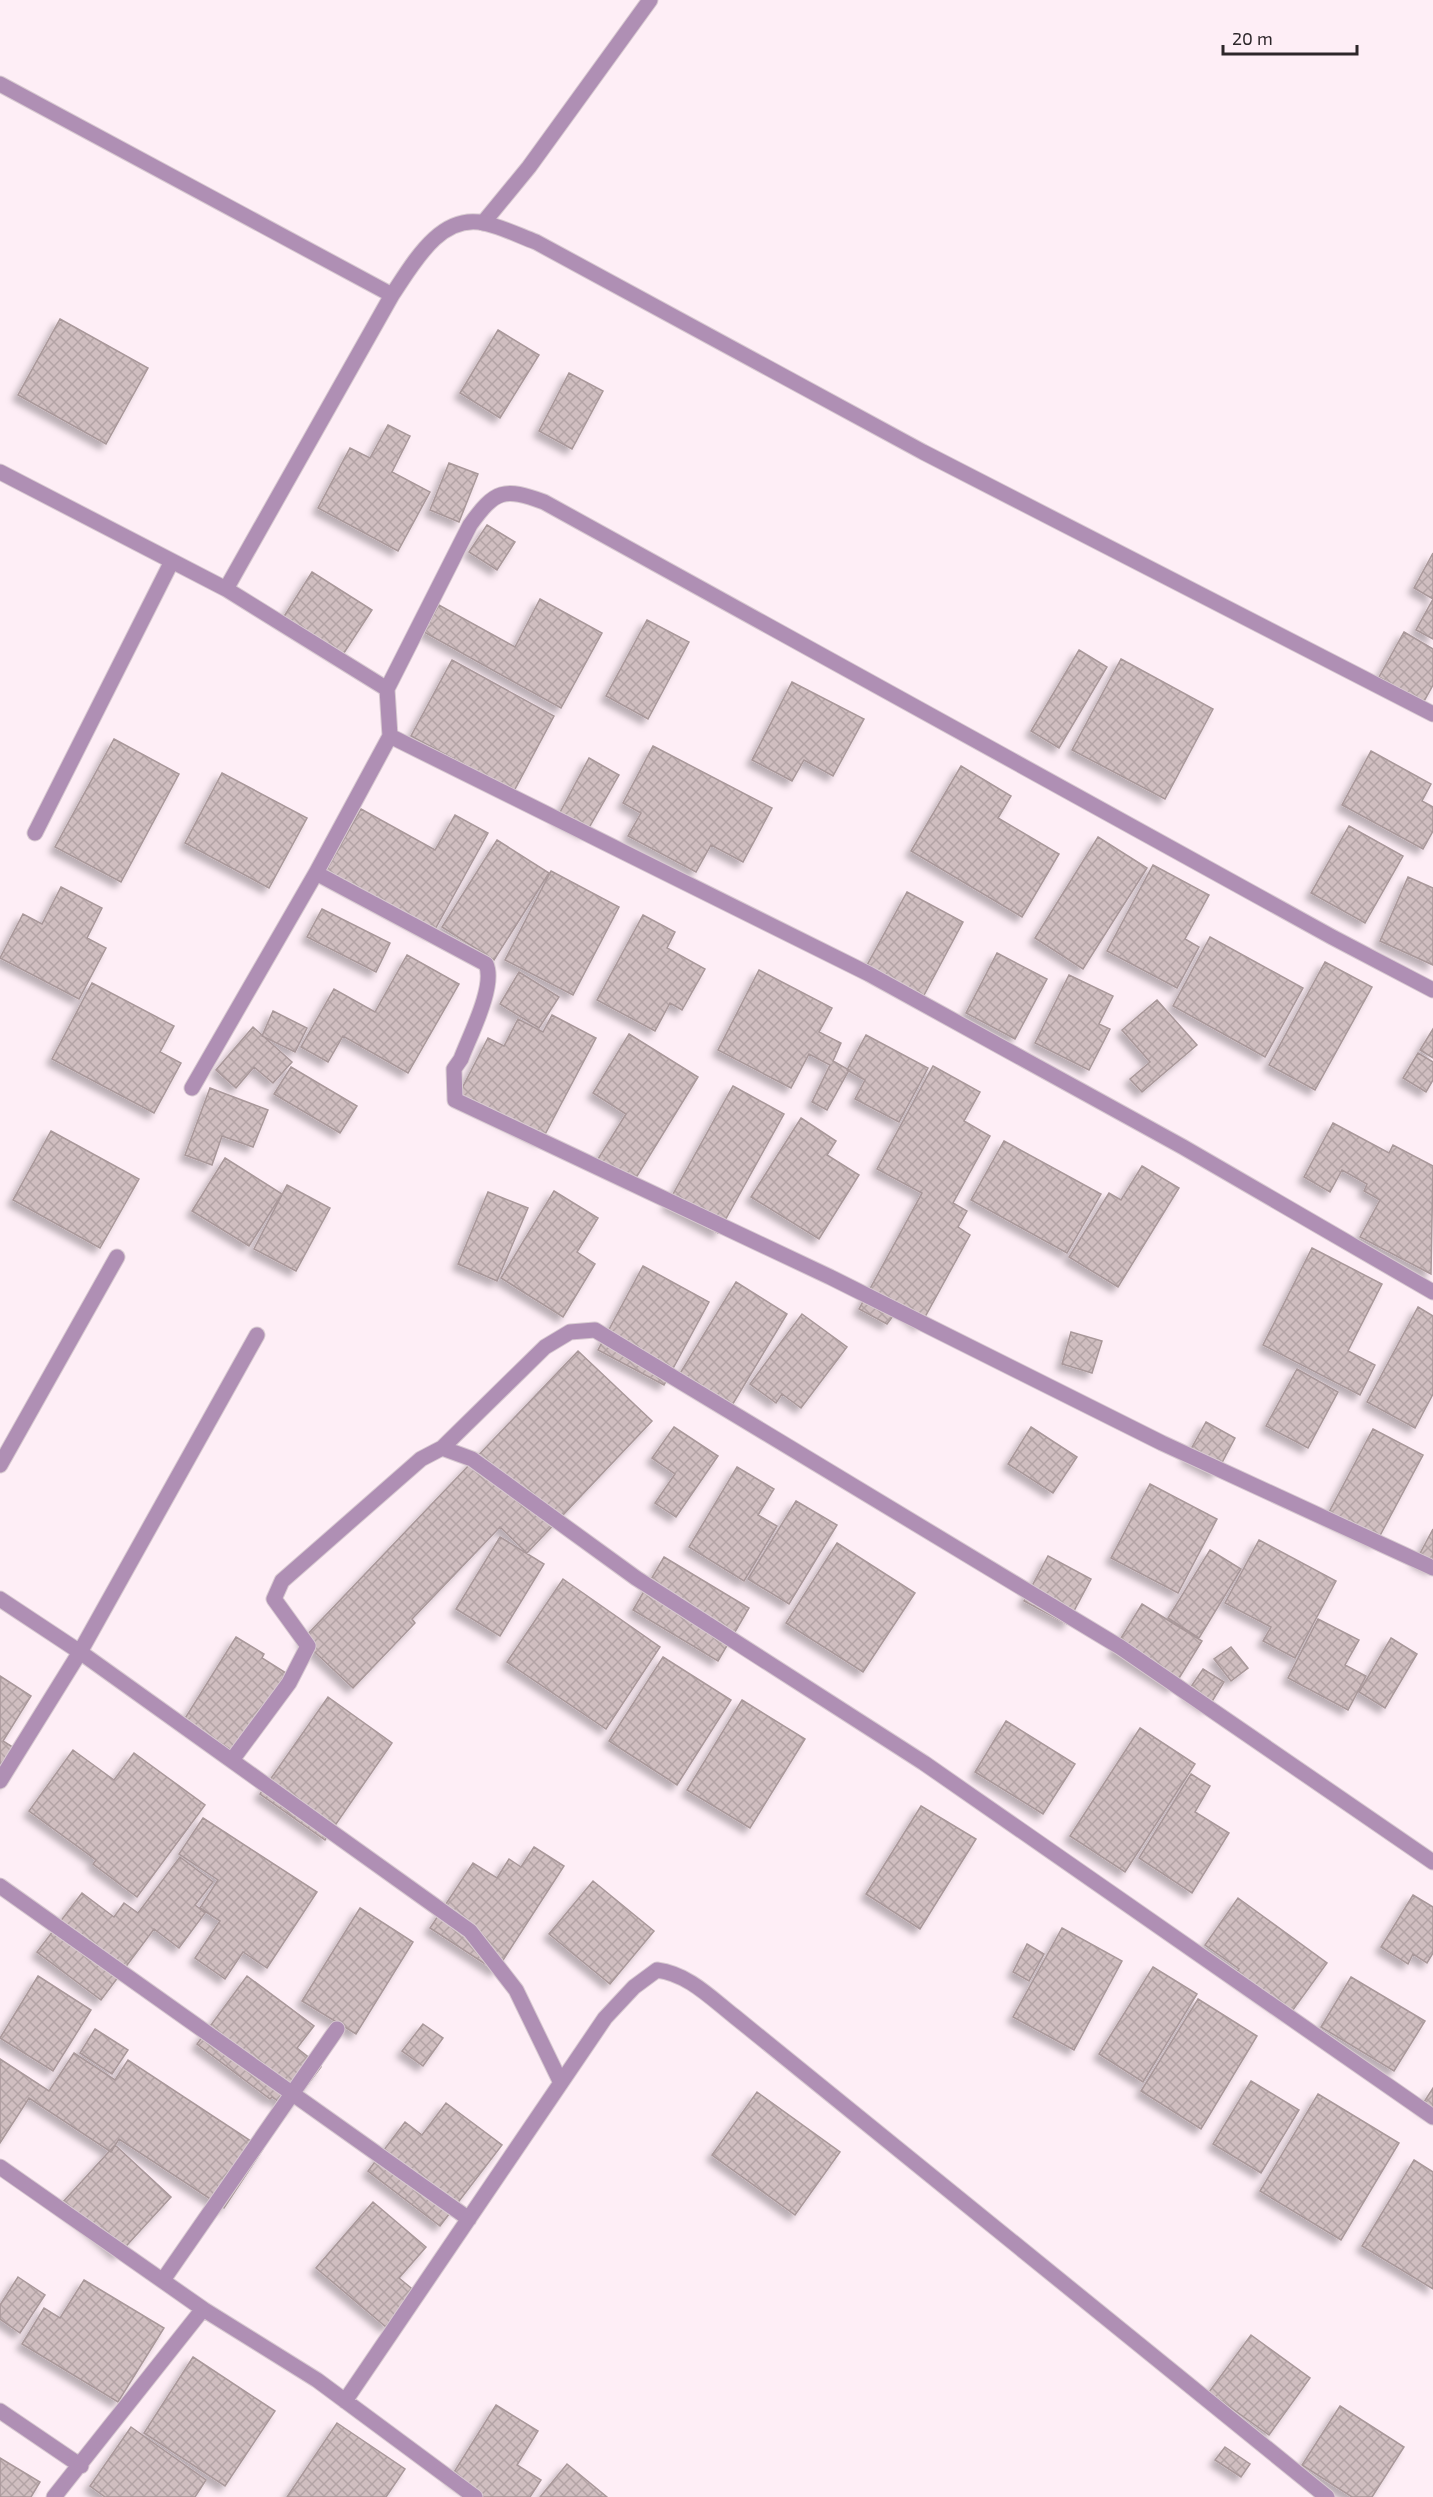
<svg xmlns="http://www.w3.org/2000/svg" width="1433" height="2497" font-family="'Exo 2',sans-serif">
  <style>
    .building { fill: url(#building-cross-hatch); stroke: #a9989a; stroke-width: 1.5; filter: url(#shadow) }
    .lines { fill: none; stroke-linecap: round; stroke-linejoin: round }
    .lane-casing { stroke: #d8cad1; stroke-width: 17 }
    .street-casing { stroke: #d8cad1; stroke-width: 17 }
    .lane { stroke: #af8fb4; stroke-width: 15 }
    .street { stroke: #af8fb4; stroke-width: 15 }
  </style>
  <defs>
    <pattern id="building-cross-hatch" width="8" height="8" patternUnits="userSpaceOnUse" patternTransform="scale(1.5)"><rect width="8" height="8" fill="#d0bec0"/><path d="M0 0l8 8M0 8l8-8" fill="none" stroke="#b3a3a5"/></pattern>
    <filter id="shadow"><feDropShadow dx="-5.5" dy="5.5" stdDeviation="3" flood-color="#0004"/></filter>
  </defs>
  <rect width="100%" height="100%" fill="#feeef6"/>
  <path class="building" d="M60,319l88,49 -42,76 -88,-49z
    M498,330l41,25 -39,63 -40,-25z
    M569,373l34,18 -31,58 -33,-18z
    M388,425l22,11 -18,36 38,20 -32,59 -80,-43 32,-60 20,10z
    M449,463l29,11 -19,48 -29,-12z
    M487,525l28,17 -18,28 -28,-18z
    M1433,553v46l-19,-11z
    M312,572l60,38 -30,46 -59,-38z
    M540,599l62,34 -41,75 -137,-76 15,-27 76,42z
    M1433,599v40l-17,-9z
    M647,620l42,22 -41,77 -42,-23z
    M1404,632l29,17v36l-10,18 -44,-26z
    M1079,650l28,17 -48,81 -28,-17z
    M1121,659l92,50 -48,90 -93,-49z
    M452,660l102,56 -40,75 -103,-55z
    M792,682l72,37 -31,57 -29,-16 -12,21 -40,-21z
    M114,739l65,35 -58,108 -66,-35z
    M653,746l119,62 -29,54 -32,-17 -15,27 -68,-36 13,-23 -18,-10z
    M1371,751l60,33 -9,17 11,6v24l-10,18 -81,-44z
    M589,758l30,17 -33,58 -29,-15z
    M961,766l50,30 -13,22 61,36 -37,63 -111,-66z
    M222,773l85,45 -38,70 -84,-45z
    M361,809l74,41 20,-35 33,18 -55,100 -108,-60z
    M1349,826l54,30 -38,67 -54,-30z
    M1098,837l49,31 -64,101 -48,-31z
    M497,840l52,33 -55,87 -52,-33z
    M1153,865l56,30 -24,44 14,8 -22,41 -70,-37z
    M551,871l68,36 -46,88 -68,-35z
    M1408,877l25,11v77l-53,-24z
    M61,887l41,21 -15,30 19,10 -27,51 -79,-41 23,-44 19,10z
    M907,892l56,30 -40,75 -57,-30z
    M322,909l68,34 -14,29 -69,-35z
    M643,915l32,17 -8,16 38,21 -23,41 -12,-7 -15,28 -58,-31z
    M1210,937l93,51 -38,69 -92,-51z
    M997,953l50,26 -32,60 -49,-26z
    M407,955l52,29 -51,89 -65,-37 -15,26 -27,-15 33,-58 41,23z
    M1325,962l47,25 -57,103 -46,-25z
    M759,970l73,38 -13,24 22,11 -8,18 16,9 -22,40 -15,-8 18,-37 -21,-11 -18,34 -73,-38z
    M519,972l40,25 -20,31 -39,-24z
    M1069,975l44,21 -14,28 11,5 -21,41 -54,-27z
    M92,983l82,43 -14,26 21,11 -27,50 -102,-54z
    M1157,1000l40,45 -55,47 -12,-13 20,-17 -28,-32z
    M273,1011l34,17 -12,24 -33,-16z
    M552,1015l44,23 -54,102 -84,-44 30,-58 16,8 14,-27 25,13z
    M253,1027l39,35 -19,21 -19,-16 -18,21 -20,-18z
    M1433,1029v29l-13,-8z
    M629,1034l69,43 -64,104 -36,-22 28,-45 -33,-21z
    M866,1035l62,33 -29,54 -44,-23 10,-19 -18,-10z
    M1418,1053l15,9v18l-7,12 -23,-14z
    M933,1066l47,26 -16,29 26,15 -37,67 14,8 -9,16 12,8 -50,91 -21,-18 -12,16 -28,-15 63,-116 -45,-24z
    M291,1067l66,39 -17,27 -66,-39z
    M733,1086l51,28 -66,119 -51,-28z
    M210,1088l58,22 -15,37 -31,-11 -10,29 -27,-10z
    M801,1118l35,23 -9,14 32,20 -40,64 -68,-42z
    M1333,1123l56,30 4,-8 40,21 -2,108 -71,-37 20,-37 -16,-9 3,-7 -25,-14 -12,22 -26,-15z
    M51,1131l88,48 -39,69 -87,-48z
    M1004,1141l97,53 -34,59 -96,-53z
    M225,1158l57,36 -33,52 -57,-35z
    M1142,1166l37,22 -61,99 -49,-30 40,-64 12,7z
    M287,1185l43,23 -34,63 -42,-22z
    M554,1191l44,27 -21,34 18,12 -32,53 -62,-39z
    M488,1192l40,16 -31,73 -39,-17z
    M1312,1248l70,36 -34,67 27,14 -15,30 -97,-50z
    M643,1266l66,36 -45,83 -66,-35z
    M736,1282l51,32 -56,93 -52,-32z
    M1418,1307l15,9v78l-18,34 -48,-26z
    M802,1314l45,33 -46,61 -19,-14 -6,9 -26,-19z
    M1071,1332l31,9 -10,32 -30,-9z
    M578,1351l74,70 -125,132 -27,-26 -88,92 3,4 -62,65 -51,-48z
    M1297,1369l41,23 -30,56 -42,-22z
    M1206,1422l29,16 -19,36 -30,-16z
    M674,1427l44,29 -42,61 -21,-14 20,-29 -23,-16z
    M1031,1427l46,30 -24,36 -45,-29z
    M1373,1429l50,26 -47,88 -49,-27z
    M737,1467l37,22 -16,26 19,11 -33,55 -55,-34z
    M1150,1484l67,35 -39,74 -67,-35z
    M796,1501l41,24 -48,79 -41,-25z
    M1433,1529v41l-17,-9z
    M500,1537l44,27 -44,72 -44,-27z
    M1259,1540l77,41 -41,77 -32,-17 8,-14 -46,-24z
    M837,1543l78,50 -52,79 -77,-49z
    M1210,1550l31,19 -42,69 -31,-20z
    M1048,1556l43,23 -24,45 -43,-23z
    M664,1557l85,51 -31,53 -85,-51z
    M563,1579l97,68 -54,82 -99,-67z
    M1142,1604l60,37 -29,47 -60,-37z
    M1318,1619l41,21 -14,25 21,11 -18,34 -60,-32z
    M236,1637l28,17 -2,4 24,15 -50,80 -52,-33z
    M1391,1638l26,16 -32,54 -26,-16z
    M1231,1647l17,21 -17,13 -17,-22z
    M663,1657l68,43 -54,85 -68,-44z
    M1203,1669l21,13 -16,26 -22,-14z
    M0,1676l31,20 -28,45 19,12 -22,35z
    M328,1697l64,46 -67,97 -65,-46z
    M742,1700l63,39 -55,89 -63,-38z
    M1006,1721l69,43 -32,50 -68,-42z
    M1140,1728l55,36 -70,108 -55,-36z
    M73,1750l41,30 20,-27 71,52 -68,92 -44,-33 3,-4 -67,-49z
    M1191,1774l19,12 -15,26 34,21 -37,60 -53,-35z
    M921,1806l55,33 -56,90 -54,-35z
    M203,1818l114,74 -50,76 -24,-16 -18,27 -30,-21 25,-37 -20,-13 18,-28 -39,-26z
    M534,1847l30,19 -68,105 -66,-43 43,-65 24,15 12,-19 12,8z
    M180,1857l33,25 -18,23 10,8 -26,35 -25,-19 -53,71 -64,-48 45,-59 32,24 10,-14 14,10z
    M593,1881l61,50 -44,53 -61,-50z
    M1413,1895l20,12v46l-6,10 -14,-9 -5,10 -27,-17z
    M1238,1898l89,65 -37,51 -55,-40 4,-5 -34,-24z
    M360,1908l53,34 -57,92 -54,-33z
    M1062,1928l60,33 -48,89 -61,-33z
    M1027,1944l17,10 -15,27 -16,-9z
    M1153,1967l44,27 -54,88 -44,-28z
    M38,1976l53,34 -38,61 -53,-33z
    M247,1976l67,50 -17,22 24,19 -32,42 -17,-12 -2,2 -73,-55z
    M1351,1977l74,44 -31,50 -73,-44z
    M1198,1999l59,37 -56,93 -60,-38z
    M423,2024l20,14 -20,28 -21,-15z
    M95,2029l33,21 -16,24 -32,-21z
    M74,2053l41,27 13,-20 135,89 -39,59 -105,-69 -8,13 -82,-54 -29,45v-84l49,32z
    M1251,2081l48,29 -38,63 -48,-29z
    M1433,2088v24l-11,-7z
    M757,2092l83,60 -45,63 -83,-60z
    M1318,2094l81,49 -58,97 -81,-49z
    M446,2103l56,42 -62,81 -72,-55 37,-49 17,13z
    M115,2145l56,52 -53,58 -56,-52z
    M1414,2160l19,12v117l-71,-43z
    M373,2202l53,45 -27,31 17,14 -30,35 -70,-59z
    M18,2277l27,18 -25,38 -20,-14v-14z
    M84,2280l80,48 -46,74 -96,-58 22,-36 16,10z
    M1251,2335l59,43 -41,57 -60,-43z
    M193,2357l82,54 -50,75 -81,-53z
    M496,2405l42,26 -21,34 24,15 -11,17h-46l-33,-20z
    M1340,2406l64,41 -32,50h-20l-50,-32z
    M337,2423l68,46 -19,28h-99z
    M131,2427l75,53 -11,17h-90l-15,-11z
    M1225,2447l25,17 -9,13 -26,-17z
    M0,2458l40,24 -9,15h-31z
    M567,2464l40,33h-67z"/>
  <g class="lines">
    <g class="lane-casing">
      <path id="lane" d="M483,223l46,-56 121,-167"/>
    </g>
    <g class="street-casing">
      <path id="street" d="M0,84l392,211
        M0,472l226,117 161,100
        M226,589l166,-294c21,-31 48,-82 92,-72 18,4 36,13 52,19l387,210 510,262
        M390,736l479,238 314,173 250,145
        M35,833l137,-272
        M316,873l170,91c10,22 -17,73 -25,95l-7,10 1,31 375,177 332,166 271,125
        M192,1088l124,-215 74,-137 -3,-47 83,-164c25,-35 34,-38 74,-23l788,435 101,53
        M442,1448l103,-101 25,-15 25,-2 525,317 313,215
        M0,1465l117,-208
        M0,1599l80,53 390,279 46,59 45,93
        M232,1760l57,-77 19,-37 -34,-47 8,-18 139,-122 21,-11 30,11 164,119 288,185 509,354
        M0,1781l80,-129 177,-317
        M0,1886l469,333
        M0,2167l203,142 114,71 158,117
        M163,2280l174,-251
        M345,2401l260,-383 29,-31 23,-17c31,4 53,27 77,46l593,481
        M0,2411l81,55
        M54,2497l149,-188"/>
    </g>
    <use href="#lane" class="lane"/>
    <use href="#street" class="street"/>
  </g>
  <path d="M1223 45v9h134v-9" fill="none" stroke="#2d272a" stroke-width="3"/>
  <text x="1232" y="45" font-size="18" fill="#2d272a" stroke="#feeef6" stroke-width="4.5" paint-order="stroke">20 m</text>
</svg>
